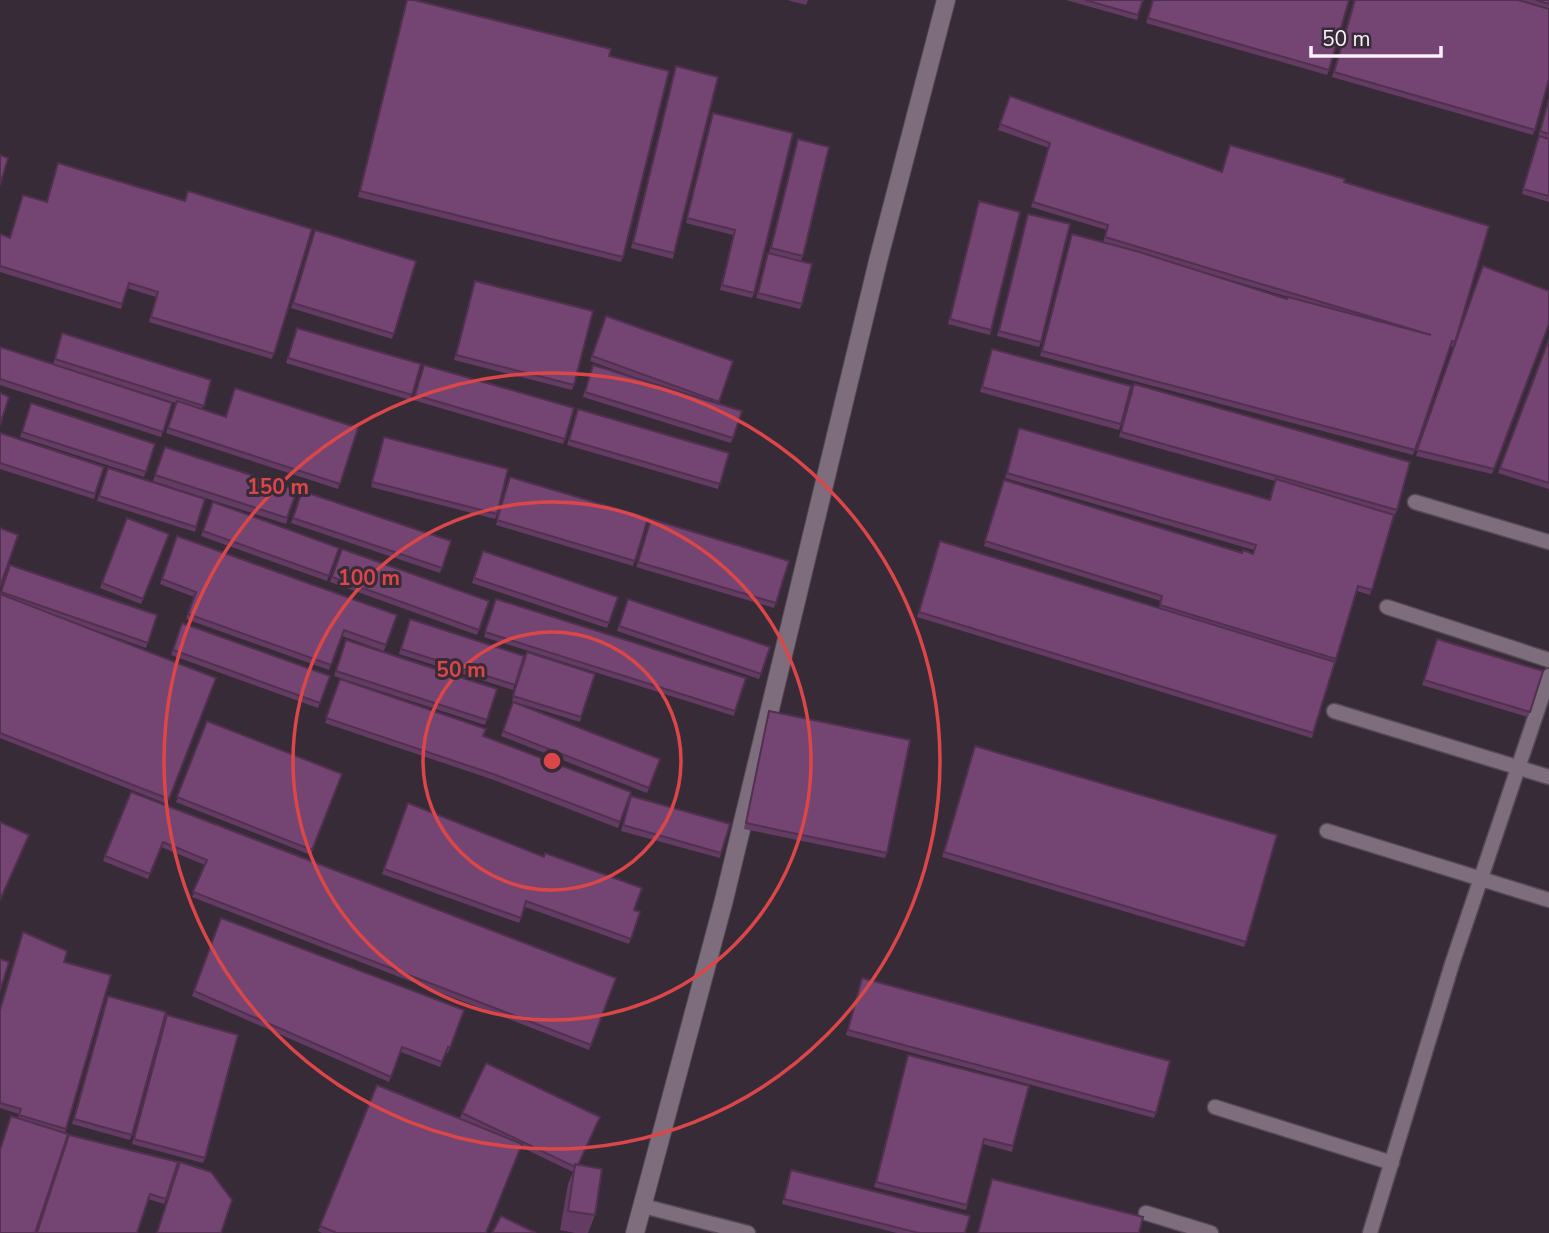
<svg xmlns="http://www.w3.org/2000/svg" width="1549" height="1233" font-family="'Nunito Sans',sans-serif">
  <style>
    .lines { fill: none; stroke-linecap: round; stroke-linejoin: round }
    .minor-casing { stroke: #544854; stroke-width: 17 }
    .tertiary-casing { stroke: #544854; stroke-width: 20 }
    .minor { stroke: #7e6d7c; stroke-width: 14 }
    .tertiary { stroke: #7e6d7c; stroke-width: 18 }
    .wall { fill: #643b62; fill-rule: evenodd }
    .building { fill: #744572; stroke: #513050; stroke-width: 2 }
    .ring { fill: none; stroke: #db4648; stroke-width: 3.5 }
    .centre { fill: #db4648; stroke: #382b38; stroke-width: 3.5 }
    .ring-label { font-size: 21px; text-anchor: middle; font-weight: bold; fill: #db4648; stroke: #382b38; stroke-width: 6; stroke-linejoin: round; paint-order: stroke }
  </style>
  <rect width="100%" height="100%" fill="#382b38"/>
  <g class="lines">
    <g class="minor-casing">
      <path id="minor" d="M1415,502l134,40
        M1387,607l162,53
        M1334,711l215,66
        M1327,831l222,69
        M1215,1107l177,56
        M643,1206l105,27
        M1146,1213l65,20
        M1370,1233l82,-269 97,-288"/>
    </g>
    <g class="tertiary-casing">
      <path id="tertiary" d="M635,1233l89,-333 154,-639 68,-261"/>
    </g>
    <use href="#minor" class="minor"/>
    <use href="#tertiary" class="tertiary"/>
  </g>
  <path class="wall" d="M407,0l202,56 14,201 -2,5 -263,-65z
    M787,0h21l-2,5z
    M1066,0h77l-6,20z
    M1153,0l176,70 -2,5 -181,-52z
    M1354,0h195v79l-16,56 -201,-58z
    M676,66l-2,187 -1,6 -42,-11z
    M1010,96l212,76 122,10 111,160 -2,5 -3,-1 -37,109 -373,-99 31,-117 32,3 4,-12 -76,-23 18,-59 -51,-18zM1184,266l104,31 -1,2z
    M1549,98v104l-27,-8z
    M713,113l41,180 -2,5 -32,-8 13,-55 -47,-12z
    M798,139l5,117 -2,5 -32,-8z
    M185,201l127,28 -40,130 -123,-37 7,-25 -29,-9 -6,21 -121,-37v-38l10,3 36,-35z
    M979,201l12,129 -1,5 -42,-11z
    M1028,214l13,128 -2,5 -42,-11z
    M315,230l101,31 -24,78 -101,-31z
    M768,253l34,51 -2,5 -44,-11z
    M1483,266l66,58 -57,150 -76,-18z
    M475,281l99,104 -2,5 -118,-30z
    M606,316l127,45 -15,43 24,7 -11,32 -148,-46 10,-32 47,14 -50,-18z
    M297,328l124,36 -11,36 -124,-37z
    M62,333l149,47 -9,29 24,8 132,11 -20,61 -172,-56 10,-30 -123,-39z
    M1549,339v150l-51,-16z
    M0,347l172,56 -11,34 -161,-52z
    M990,354l131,70 -2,6 -139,-38z
    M424,365l150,43 -11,36 -150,-44z
    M1132,389l265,121 -2,5 -28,-8 27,8 -24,80 -13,-4 -45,147 -395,-121 23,-76 219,67 2,-7 -177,-55 20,-66 238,73 11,1 1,-4 -249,-72 14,-50 250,72 6,-19 -156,-44z
    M31,403l124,41 -11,33 -124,-40z
    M578,409l151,44 -11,36 -151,-44z
    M0,433l104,34 -10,32 -94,-30z
    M384,437l113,77 -2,5 -124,-32z
    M165,447l132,43 -11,34 -133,-43z
    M108,468l97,31 -10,33 -98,-31z
    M510,477l138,41 -15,48 -137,-41z
    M302,491l149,50 -11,32 -149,-50z
    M213,502l126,46 -12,33 -126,-45z
    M127,518l42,16 -28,70 -41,-16z
    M651,519l138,42 -15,47 -138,-41z
    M177,536l220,79 -13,36 -42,-15 -13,34 -143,-51 8,-22 -34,-13z
    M342,549l147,52 -12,34 -147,-53z
    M483,551l135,46 -11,31 -135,-45z
    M10,565l147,50 -11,33 -71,-25 141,55 -49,126 -167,-66v-145z
    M496,599l239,112 -1,5 -250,-79z
    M628,599l142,48 -11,32 -142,-48z
    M410,619l114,37 -11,34 -114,-36z
    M182,623l148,53 -12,32 -147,-53z
    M1437,639l106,32 -15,46 -106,-32z
    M346,640l151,49 -12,36 -151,-49z
    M527,652l68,22 -15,48 -68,-21z
    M340,679l143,57 148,56 -13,36 -124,-48 -169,-57z
    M513,702l147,57 -13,34 -146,-57z
    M769,711l118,142 -2,5 -141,-29z
    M207,721l135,53 -31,81 -135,-53z
    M975,746l302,89 -33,112 -302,-90z
    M131,792l485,186 -27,72 -397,-153 13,-32 -44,-18 -13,32 -45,-18z
    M629,801l92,52 -1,5 -99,-27z
    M408,803l232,109 -11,32 -104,-37 -6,16 -137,-49z
    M221,918l243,92 -16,43 -2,-1 -6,15 -39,-15 -12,30 -197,-86z
    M64,962l47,13 -46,158 -47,-15 1,-4 -19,-6v-99z
    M860,983l296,130 -2,5 -308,-83z
    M106,1001l26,134 -2,5 -58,-16z
    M165,1020l40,138 -2,5 -71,-19z
    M908,1055l105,91 -1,6 -29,-8 -17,66 -92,-23z
    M377,1085l83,33 2,-5 116,52 17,50 -7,18h-13l-15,-3 8,-46 5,-12 -52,-25 -35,86h-164l-4,-2z
    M178,1162l-14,42 -16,-5 -111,34z
    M791,1170l174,63h-68l-115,-29z"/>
  <path class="building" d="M407,0h7l197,49 -2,7 60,15 -46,186 -263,-66z
    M1085,0h58l-5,15z
    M1153,0h196l-20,70 -181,-52z
    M1355,0h163l31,9v70l-14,51 -201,-58z
    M1536,0h13v4z
    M676,66l42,11 -44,176 -41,-10z
    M1010,96l212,76 8,-27 115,34 -1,3 145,44 -34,116 -3,-1 -37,109 -373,-99 30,-117 64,17 151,48 1,-2 143,38 -326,-98 3,-12 -75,-23 17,-59 -50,-19z
    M1549,99v35l-9,-3z
    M713,113l80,20 -39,160 -32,-8 13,-55 -48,-12z
    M1539,136l10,3v57l-26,-7z
    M798,139l31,8 -26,109 -32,-8z
    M0,155l8,3 -8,27z
    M58,163l127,38 3,-10 124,38 -38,125 -123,-37 7,-25 -29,-9 -7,21 -122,-38v-32l10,4 13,-43 24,7z
    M979,201l41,11 -29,118 -41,-11z
    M1028,214l42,10 -29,118 -42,-11z
    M315,230l101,31 -22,73 -101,-31z
    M768,253l44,11 -10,40 -44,-11z
    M1483,266l66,25v33l-55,145 -77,-19z
    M475,281l118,30 -19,74 -118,-30z
    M606,316l127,45 -14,41 -127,-46z
    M297,328l124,36 -9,31 -124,-37z
    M62,333l149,47 -7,26 -149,-47z
    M1549,339v144l-49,-15z
    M0,347l172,56 -9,29 -163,-53z
    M992,349l139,37 -10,38 -139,-37z
    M424,365l150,43 -9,31 -150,-44z
    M593,365l149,46 -9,27 -148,-46z
    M1134,384l276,78 -13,48 -276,-78z
    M235,388l123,40 -18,56 -172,-56 9,-27 49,16z
    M0,393l9,4 -9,28z
    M31,403l124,41 -9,28 -124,-40z
    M578,409l151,44 -9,31 -151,-44z
    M1019,428l251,72 6,-21 118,36 -22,75 -14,-4 -22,73 -176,-54 2,-9 -177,-55 19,-61 238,73 1,-3 10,4 3,-9 -249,-72z
    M0,433l104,34 -9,27 -95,-31z
    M384,437l124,32 -11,45 -125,-32z
    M165,447l132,43 -10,28 -132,-43z
    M108,468l97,31 -9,28 -97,-31z
    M510,477l138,41 -13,43 -138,-41z
    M302,491l149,50 -9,27 -149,-50z
    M213,502l126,46 -10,28 -126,-45z
    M127,518l42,16 -26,65 -41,-16z
    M651,519l138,42 -13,42 -138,-41z
    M0,528l18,7 -18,52z
    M177,536l220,79 -11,30 -42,-15 -13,35 -143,-51 8,-22 -34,-13z
    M940,541l395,121 -22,71 -394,-121z
    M342,549l147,52 -10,29 -147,-53z
    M483,551l135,46 -9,26 -135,-45z
    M10,565l147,50 -9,28 -147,-51z
    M0,594l216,84 -47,121 -169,-66z
    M496,599l250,79 -11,33 -250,-79z
    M628,599l142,48 -9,27 -142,-48z
    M410,619l114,37 -9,29 -114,-36z
    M182,623l148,53 -10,27 -147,-53z
    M1437,639l106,32 -13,41 -106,-32z
    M346,640l151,49 -10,31 -151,-49z
    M527,652l68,22 -14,43 -68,-21z
    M340,679l146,50 -3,7 148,56 -11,30 -124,-47 -170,-57z
    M513,702l147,57 -11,29 -146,-57z
    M769,711l141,29 -23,113 -141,-30z
    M207,721l135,53 -30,76 -135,-53z
    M975,746l302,89 -31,107 -302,-90z
    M131,792l485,186 -25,67 -398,-153 14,-32 -44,-18 -13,32 -45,-18z
    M631,796l99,28 -9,29 -98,-28z
    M408,803l136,54 1,-4 97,35 -8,22 6,2 -9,27 -105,-38 -5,17 -137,-49z
    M0,822l29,13 -29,65z
    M221,918l243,92 -14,38 -2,-1 -6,15 -40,-15 -11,30 -197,-86z
    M23,932l44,19 -3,11 47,13 -45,154 -47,-14 2,-6 -21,-6v-93z
    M0,959l9,3 -9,29z
    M862,978l308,83 -14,52 -308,-83z
    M108,996l58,16 -34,123 -58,-16z
    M167,1015l71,20 -33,123 -71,-19z
    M908,1055l121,31 -16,60 -29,-7 -17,66 -91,-23z
    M486,1063l114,54 -22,48 -3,-1v3l-113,-54z
    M377,1085l145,59 -36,89h-149l-17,-7z
    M11,1116l57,18 -33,99h-35v-83z
    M69,1135l109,27 -12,37 -16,-5 -13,39h-100z
    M180,1162l31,10 21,28 -11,33h-64z
    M575,1164l27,5 -7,46 -27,-4z
    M791,1170l179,46 -5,17h-46l-135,-34z
    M992,1179l151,38 -4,16h-161z
    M501,1216l35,17h-44z"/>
  <g class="ring">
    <circle cx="552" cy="761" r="129"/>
    <circle cx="552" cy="761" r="259"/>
    <circle cx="552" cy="761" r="388"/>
  </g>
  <circle cx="552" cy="761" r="10" class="centre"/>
  <g class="ring-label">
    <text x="278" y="494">150 m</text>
    <text x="369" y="585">100 m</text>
    <text x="461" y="677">50 m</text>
  </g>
  <path d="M1311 46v10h130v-10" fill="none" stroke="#faf1fa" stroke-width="3.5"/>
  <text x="1322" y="46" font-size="21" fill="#faf1fa" stroke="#382b38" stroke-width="5" paint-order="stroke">50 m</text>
</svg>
